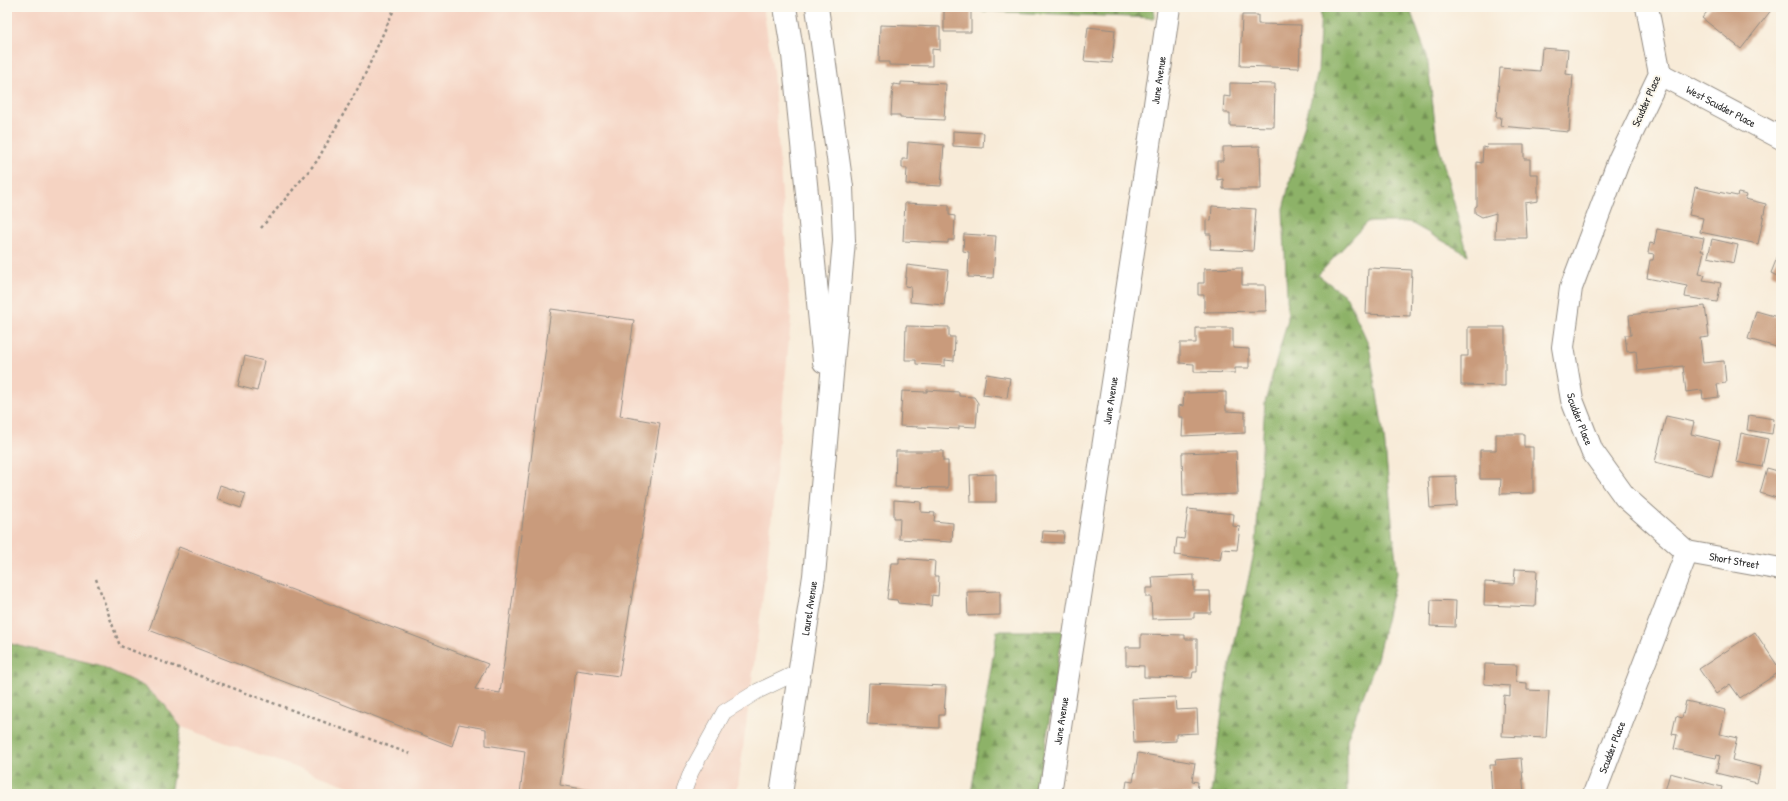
<svg xmlns="http://www.w3.org/2000/svg" width="1788" height="801" font-family="'Patrick Hand',sans-serif">
  <style>
    .built { fill: #f5d3c2 }
    .forest { fill: url(#forest-firs); stroke: #5c6e49 }
    .building { fill: #c99b7b }
    .lines { fill: none; stroke-linecap: round; stroke-linejoin: round }
    .service-casing { stroke: #928b82; stroke-width: 16 }
    .minor-casing { stroke: #928b82; stroke-width: 24 }
    .secondary-casing { stroke: #928b82; stroke-width: 24 }
    .path { stroke: #928b82; stroke-width: 2.5; stroke-dasharray: 3 3; stroke-linecap: butt }
    .service { stroke: #fff; stroke-width: 15 }
    .minor { stroke: #fff; stroke-width: 22 }
    .secondary { stroke: #fff; stroke-width: 22 }
    .labels { text-anchor: middle; stroke-width: 4; stroke-linejoin: round; paint-order: stroke }
    .street-label { font-size: 11px; fill: #2b2b2b; stroke: #fbf7ec }
  </style>
  <defs>
    <pattern id="forest-firs" width="22" height="20" patternUnits="userSpaceOnUse"><rect width="22" height="20" fill="#8db267"/><path d="M5 1l3.5 6h-7zM16 11l3.5 6h-7z" fill="#739155"/></pattern>
  </defs>
  <rect width="100%" height="100%" fill="#fbf7ec"/>
  <filter id="ink" filterUnits="userSpaceOnUse"><feTurbulence type="fractalNoise" baseFrequency=".025" numOctaves="2"/><feDisplacementMap in="SourceGraphic" scale="8" xChannelSelector="R" yChannelSelector="G"/><feConvolveMatrix kernelMatrix="1 2 1 2 8 2 1 2 1" color-interpolation-filters="sRGB"/></filter>
  <filter id="wash" filterUnits="userSpaceOnUse"><feTurbulence type="fractalNoise" baseFrequency=".012" numOctaves="4" result="noise"/><feDisplacementMap in="SourceGraphic" scale="16" xChannelSelector="R" yChannelSelector="G"/><feGaussianBlur stdDeviation="0.9" result="paint"/><feColorMatrix in="noise" values="0 0 0 0 0 0 0 0 0 0 0 0 0 0 0 0 0 1.4 0 .05"/><feComposite in="paint" operator="in"/></filter>
  <g filter="url(#wash)">
    <rect width="100%" height="100%" fill="#f8ebd8"/>
    <path class="built" d="M7,7h756l10,64 18,248 -24,246 -30,229h-366l-364,-129z"/>
    <path class="forest" d="M981,7h173v11l-173,-7z
      M1321,7h88l18,49 10,84 31,115 -59,-33h-42l-49,53 29,22 22,48 15,91 13,137 -20,86 -30,80v55h-136l15,-111 30,-139 9,-142 23,-83 -5,-110 35,-137z
      M997,631h66l-25,163h-67z
      M7,643l92,22 44,21 21,18 17,23 -11,67h-163z"/>
    <g id="blocks">
      <path class="building" d="M944,7h27v25h-27z
        M1711,7h58l3,2 -31,40 -39,-31z
        M1242,15h16v9l43,1 -2,43 -59,-2z
        M880,25l60,2v23l-8,-1v17l-43,-1v-3h-10z
        M1088,27l27,3 -3,33 -28,-2z
        M1542,48l26,2 -2,24 7,1 -4,57 -69,-6 1,-9h-5l4,-49 40,3z
        M901,82l45,2 -2,36 -44,-2v-3h-9l2,-31 8,1z
        M1230,83l45,1 -1,43 -44,-1v-13h-7l1,-17 6,1z
        M953,131l31,2 -1,15 -30,-2z
        M908,142l36,3 -3,41 -35,-2 1,-16h-5v-9h5z
        M1487,145h37v14h6v15h8v27l-13,2 2,35h-32l1,-25 -14,4 -7,-4v-6l2,-1v-44l5,1 1,-16 3,1z
        M1260,146l1,43h-38v-10l-6,1v-19h6v-14z
        M1695,187l42,9 1,-3 9,2 -2,4 21,5 -8,40 -58,-12 3,-14 -14,-3z
        M905,203l44,2v10l6,1 -1,24h-6v3l-45,-2z
        M1212,206l44,3 -3,42 -43,-2 1,-15h-5v-14l5,1z
        M1657,229l47,9 -3,13h3l-5,23 6,1 -2,5 18,3 -4,19 -32,-5 2,-11 -40,-8 3,-18h3l1,-6 -6,-1 2,-10 4,1z
        M964,234l32,2 -3,42 -25,-1 1,-25 -6,-1z
        M1712,239l26,6 -4,18 -26,-6z
        M1781,248v30l-10,-5z
        M907,265l41,5 -4,35 -34,-3 1,-15 -6,-1z
        M1242,268v17h23l1,26 -62,1v-17h-6v-12h6v-14z
        M1368,268l44,2 -2,46 -44,-2z
        M1705,306l4,31 -9,1 3,25 21,-2 2,22 -9,1 2,13 -16,2 -1,-9 -16,2 -3,-26 -45,5 -2,-20 -9,1 -2,-17h6l-2,-20z
        M551,309l83,11 -14,96 40,7 -41,253 -43,-6 -16,115 50,9h-90l5,-43 -39,-6v-16l-27,-5 -7,22 -303,-116 30,-83 309,117 -13,25 25,4z
        M1756,311l25,7 -1,30 -32,-9z
        M906,326l43,1v10h6l-1,24 -9,-1v6l-29,-2v-4h-11z
        M1468,327h37v59l-44,-1v-29h7z
        M1196,328h37v20l16,1v19h-14v5l-41,-1v-8l-14,-1v-20h16z
        M245,356l19,5 -7,30 -19,-5z
        M986,374l24,4 -3,20 -24,-3z
        M927,390l32,2v4l15,1 4,6 -2,24 -17,-1v3l-59,-3 2,-35 25,1z
        M1226,392v19l19,1v21l-63,3 1,-19h-4v-12l4,1 1,-13z
        M1749,415l25,4 -2,15 -25,-4z
        M1666,416l28,6 -3,12 29,7 -8,35 -57,-14z
        M1741,433l27,6 -6,28 -26,-5z
        M1496,434h28v13h9v46l-33,1 1,-15h-21v-29h16z
        M896,451h47v10h5v27l-53,-1z
        M1236,451l2,43 -55,2 -1,-43z
        M1767,468l14,4 -1,27 -20,-6z
        M996,474v28h-25l-1,-27z
        M1456,476l1,30 -27,2 -2,-31z
        M220,485l26,9 -5,14 -25,-9z
        M894,500l27,2v10l14,1 -1,8 19,2 -1,19 -53,-3 1,-21h-6z
        M1188,509l46,5 -1,12 7,1 -3,23 -15,-1 -2,11 -45,-5 2,-17 7,1z
        M1043,531l21,1 -1,11 -21,-1z
        M899,558l36,3 -1,15h5l-1,20 -6,-1 -1,11 -33,-3 -1,-3 -10,-1 4,-36h8z
        M1515,569l22,1 -2,37 -51,-2 1,-23 29,2z
        M1194,575v16h16l1,22h-17v5l-42,1 -1,-22h-5v-9h7l-1,-11z
        M1000,591v24l-32,1 -1,-24z
        M1431,600l25,1 -1,26 -25,-1z
        M1755,632l26,39 -41,27 -10,-14 -14,10 -17,-25z
        M1141,634l44,1v4h12v33h-4l-1,6 -48,-1v-11l-18,-1v-18h15z
        M1485,664l32,1 -1,17 11,1v7l22,1 -3,47 -44,-2 2,-41 6,1v-10l-26,-2z
        M869,683l77,3 -2,29h-5v13l-72,-4z
        M1175,697l1,13 21,-1 1,24 -22,1v7l-42,2 -2,-44z
        M1686,701l40,9 -6,24 17,4 -5,22 29,7 -4,16 -41,-10 4,-17 -3,-1 -1,3 -42,-9 3,-14 -5,-1 4,-18 6,2z
        M1138,753l57,10 -3,18 6,1 -1,10 -5,-1 -1,3h-66l2,-13 6,1z
        M1521,758l3,36h-32l-2,-29h6l-1,-5z
        M1670,773l52,14 -2,7h-56z"/>
    </g>
  </g>
  <g filter="url(#ink)">
    <use href="#blocks" fill-opacity="0" stroke="#928b82" stroke-width="1"/>
    <g class="lines">
      <g class="service-casing">
        <path id="service" d="M683,794l8,-22 33,-60 34,-21 42,-20"/>
      </g>
      <g class="minor-casing">
        <g id="minor">
          <path id="s1" d="M1647,7l13,67 -41,86 -48,128 -8,59 9,53 20,51 33,46 62,55"/>
          <path id="s2" d="M1660,74l121,64"/>
          <path id="s3" d="M1687,552l94,17"/>
          <path id="s4" d="M1050,794c39,-262 82,-524 119,-787"/>
          <path id="s5" d="M1594,794l93,-242"/>
        </g>
      </g>
      <g class="secondary-casing">
        <g id="secondary">
          <path d="M785,7l8,48 31,307"/>
          <path id="s6" d="M781,794l33,-218 30,-335 -2,-54 -25,-180"/>
        </g>
      </g>
      <path class="path" d="M261,228l56,-67 45,-80 33,-74
        M96,579l24,67 290,108"/>
      <use href="#service" class="service"/>
      <use href="#minor" class="minor"/>
      <use href="#secondary" class="secondary"/>
    </g>
  </g>
  <g class="labels">
    <g class="street-label">
      <text dy="4" stroke="none"><textPath href="#s4" startOffset="722">June Avenue</textPath></text>
      <text transform="translate(1646 101) rotate(-66)" y="4">Scudder Place</text>
      <text dy="4" stroke="none"><textPath href="#s2" startOffset="69">West Scudder Place</textPath></text>
      <text dy="4" stroke="none"><textPath href="#s4" startOffset="398">June Avenue</textPath></text>
      <text dy="4" stroke="none"><textPath href="#s1" startOffset="434">Scudder Place</textPath></text>
      <text dy="4" stroke="none"><textPath href="#s3" startOffset="48">Short Street</textPath></text>
      <text dy="4" stroke="none"><textPath href="#s6" startOffset="188">Laurel Avenue</textPath></text>
      <text dy="4" stroke="none"><textPath href="#s4" startOffset="74">June Avenue</textPath></text>
      <text dy="4" stroke="none"><textPath href="#s5" startOffset="50">Scudder Place</textPath></text>
    </g>
  </g>
  <rect width="1788" height="801" fill="none" stroke="#fbf7ec" stroke-width="24"/>
</svg>
